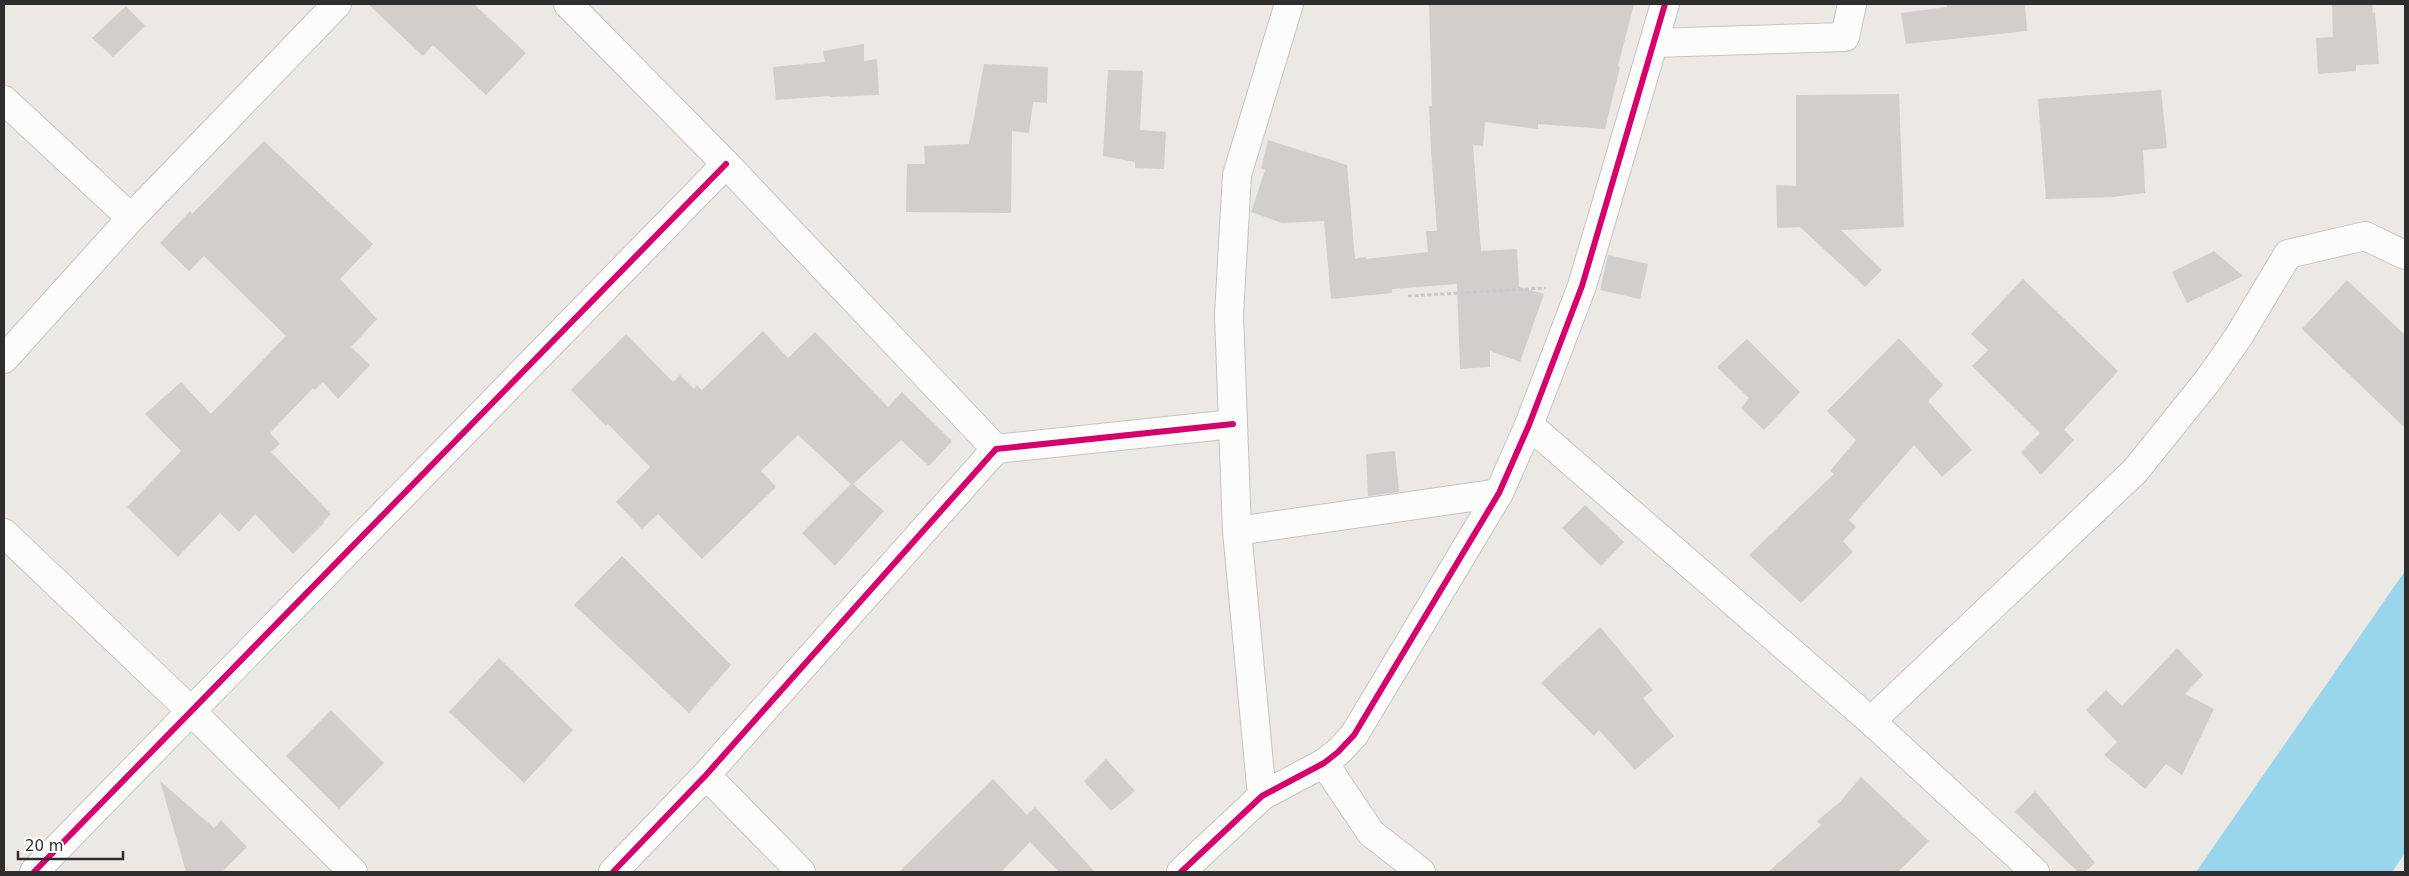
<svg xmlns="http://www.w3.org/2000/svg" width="2409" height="876" font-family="'DejaVu Sans',sans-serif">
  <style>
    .water { fill: #99d6ec }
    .building { fill: #d1cecb }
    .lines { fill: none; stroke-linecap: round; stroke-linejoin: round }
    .minor-casing { stroke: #c5c4c5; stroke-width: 30 }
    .path { stroke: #c9c9c8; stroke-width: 3; stroke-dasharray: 4 2.5; stroke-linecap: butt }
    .minor { stroke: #fcfcfb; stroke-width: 28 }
    .cycleway-casing { stroke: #fff; stroke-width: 9 }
    .cycleway { stroke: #d6006c; stroke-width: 6 }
  </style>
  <rect width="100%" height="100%" fill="#ece8e4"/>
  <path class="water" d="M2405,571v282l-13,19h-196z"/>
  <path class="building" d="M368,4h106l52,49 -40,42 -53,-50 -10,11z
    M1429,4h205l-16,62 2,1 -15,62 -67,-5v5l-53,-7 -2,24 -10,-1 8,106 36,-2 2,38 25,7 -24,68 -30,-11v16l-30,2 -3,-85 -65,5v4l-61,6 -7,-78 -42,2 -31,-11 14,-42 -4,-2 7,-28 79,25 8,94 11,-2v2l62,-7 -2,-21h11l-6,-81 -2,-44h3z
    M1947,4h78l2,27 -121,13 -5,-31 46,-6z
    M2332,4h40l1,9 2,-1 4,52 -23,1v6l-38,3 -2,-36 17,-1z
    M126,6l19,20 -32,31 -21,-19z
    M864,44v17l13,-2 2,36 -49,2v-1l-54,4 -3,-33 52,-5 -2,-11z
    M984,64l64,3 -1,36 -14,-1 -4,31 -17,-2 -1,82 -105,-1 1,-48h18l-1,-18 45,-2z
    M1108,70l35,1 -3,59 26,2 -2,37 -29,-1v-6l-32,-6z
    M2161,90l6,58 -24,2 2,43 -31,4 -68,2 -8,-100z
    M1899,94l5,133 -63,3 41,40 -17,17 -65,-60 -23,1 -1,-43 20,1v-91z
    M264,141l109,103 -33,35 37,40 -26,28 19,18 -32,34 -15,-17 -8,8 -2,-2 -43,45 10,11 -9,8 60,62 -8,8 1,1 -31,31 -38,-40 -16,18 -19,-19 -42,44 -51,-50 54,-56 -36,-37 36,-32 30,32 75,-78 -82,-80 -15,15 -29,-28 30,-32 2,3z
    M2214,251l29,25 -56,27 -15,-31z
    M1608,255l40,9 -8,35 -40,-9z
    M2023,279l95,92 -54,59 10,10 -33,35 -20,-23 19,-19 -68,-67 16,-16 -17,-16z
    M2347,280l58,55v93l-103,-99z
    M763,331l25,27 27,-26 73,75 14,-15 50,49 -23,25 -28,-26 -48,44 31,27 -49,55 -33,-33 49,-49 -53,-49 -37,36 15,16 -74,72 -44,-45 -16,15 -26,-27 34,-35 -42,-43 -2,2 -35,-36 55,-56 47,48 7,-7 14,14 3,-4 5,5z
    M1899,338l44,47 -15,16 44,49 -30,27 -28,-32 -65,75 7,7 -13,14 10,11 -52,51 -52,-48 85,-81 -4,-3 26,-31 -29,-29z
    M1747,339l53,53 -36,38 -23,-22 8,-10 -32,-31z
    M1395,451l4,41 -31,4 -2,-42z
    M1585,505l39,37 -23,24 -39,-38z
    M622,556l109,109 -42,48 -115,-108z
    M1600,627l53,63 -10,8 31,38 -39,34 -36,-40 -5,6 -53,-53z
    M2177,648l26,27 -18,19 29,15 -32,66 -16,-11 -21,25 -41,-34 13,-13 -31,-32 20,-20 16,16z
    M499,658l74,72 -49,53 -75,-71z
    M331,710l53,53 -45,46 -53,-53z
    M1106,759l29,32 -24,20 -27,-30z
    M1861,777l68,64 -31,31h-130l53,-47 -4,-4 23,-19z
    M993,779l34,36 8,-8 60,65h-36l-29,-30 -29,30h-102z
    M160,781l54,47 7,-8 26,27 -25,25h-36z
    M2035,791l60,72 -10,9h-7l-63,-60z"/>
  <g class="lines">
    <g class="minor-casing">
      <path id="minor" d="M568,4l158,160 270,285
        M1654,43l191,-6 7,-33
        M4,100l127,118
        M4,359l127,-141 206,-214
        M1529,425l342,296 164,151
        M1237,531l262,-38
        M4,533l187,178 162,161
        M1871,721l264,-250 74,-92 30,-43 49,-82 77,-18 40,19
        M1324,763l47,70 50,39
        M706,775l95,97
        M1262,796l-25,-265 -8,-216 8,-140 52,-171
        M34,872l692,-708
        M613,872l93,-97 290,-326 237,-25
        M1181,872l81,-76 62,-33 14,-11 16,-17 145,-242 30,-68 53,-139 83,-282"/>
    </g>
    <path class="path" d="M1408,296l138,-8"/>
    <use href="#minor" class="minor"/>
    <g class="cycleway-casing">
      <path id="cycleway" d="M34,872l692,-708
        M613,872l93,-97 290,-326 237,-25
        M1181,872l81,-76 62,-33 14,-11 16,-17 145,-242 30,-68 53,-139 83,-282"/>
    </g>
    <use href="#cycleway" class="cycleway"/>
  </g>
  <rect width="2409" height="876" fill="none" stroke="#2e2e2e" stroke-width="10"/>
  <path d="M18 851v8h105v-8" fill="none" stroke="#2e2e2e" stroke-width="2.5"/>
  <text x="25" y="851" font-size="15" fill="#2e2e2e" stroke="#ffffff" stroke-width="4" paint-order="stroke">20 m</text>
</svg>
